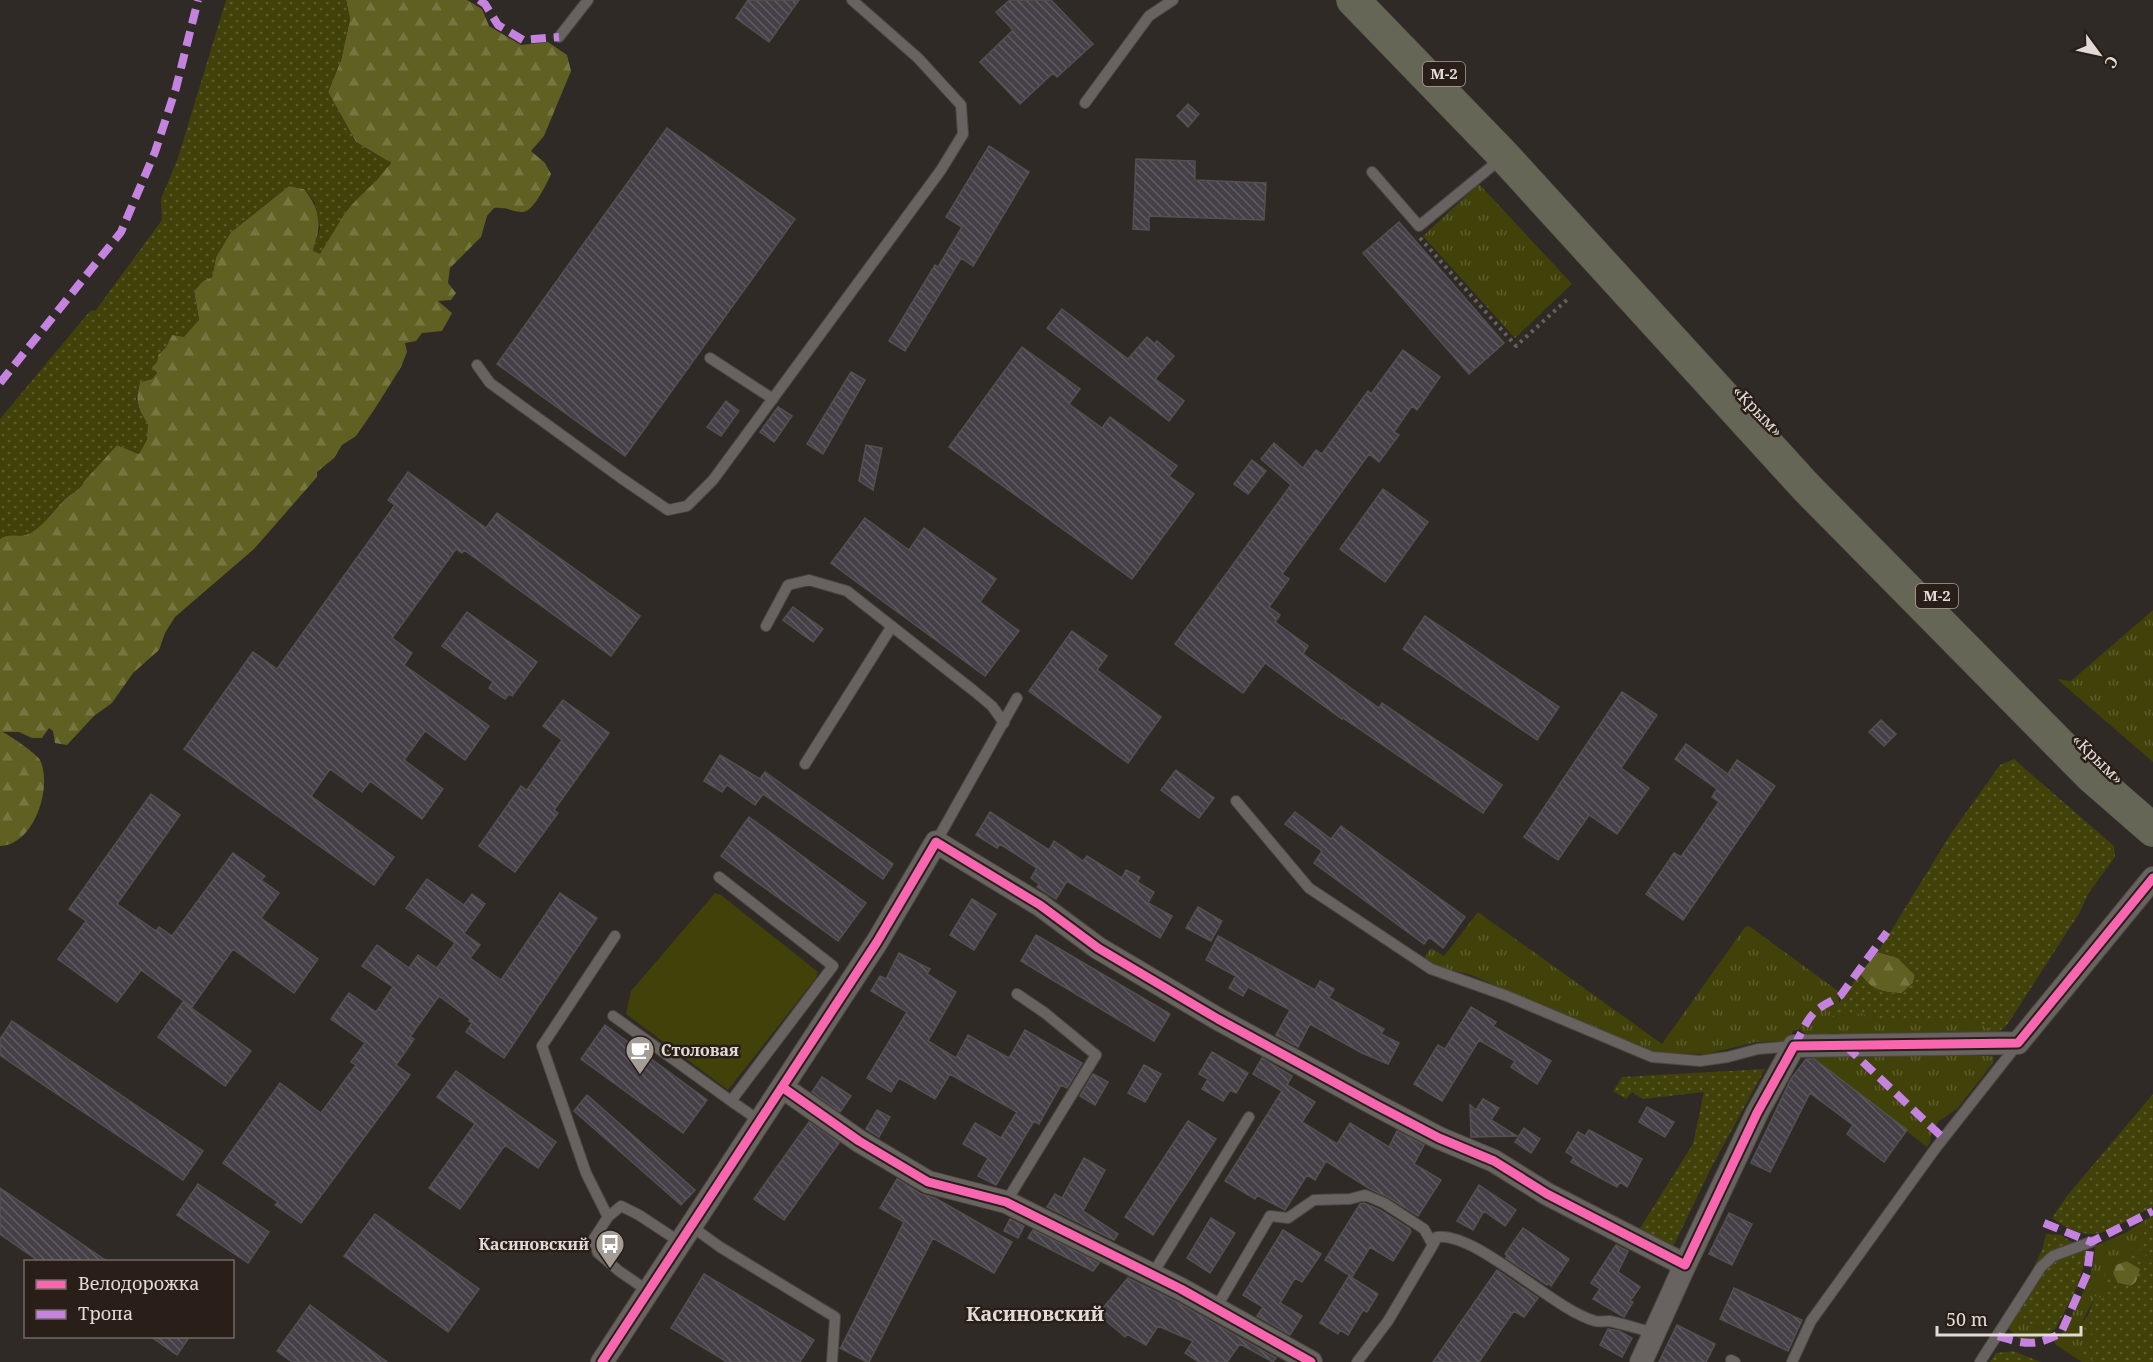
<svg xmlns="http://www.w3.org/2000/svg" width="2153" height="1362" font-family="'Noto Serif',serif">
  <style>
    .grass { fill: url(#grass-tufts) }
    .forest { fill: url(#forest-firs) }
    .garden { fill: url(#garden-dots) }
    .pitch { fill: #41420a }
    .building { fill: url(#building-back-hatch); stroke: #545050; stroke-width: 1.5 }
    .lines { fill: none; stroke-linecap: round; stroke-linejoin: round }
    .lane-casing { stroke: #4b4742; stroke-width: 12 }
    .street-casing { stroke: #4b4742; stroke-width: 24 }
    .highway-casing { stroke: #4b4742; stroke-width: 34 }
    .path { stroke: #66615e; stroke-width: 4; stroke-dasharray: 3 4.5; stroke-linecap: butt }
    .lane { stroke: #686360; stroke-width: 10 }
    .street { stroke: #686360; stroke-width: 22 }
    .highway { stroke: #656655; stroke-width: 33 }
    .quiet { stroke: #c483df; stroke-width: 8; stroke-dasharray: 15 8; stroke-linecap: butt }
    .cycleway-casing { stroke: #291f18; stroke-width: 13 }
    .cycleway { stroke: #f766af; stroke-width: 9 }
    .labels { text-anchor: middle; stroke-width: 5; stroke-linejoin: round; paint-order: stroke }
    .shield { fill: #291f18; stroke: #aaa29c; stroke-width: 1.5 }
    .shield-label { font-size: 15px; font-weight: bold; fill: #e2dad5 }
    .street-label { font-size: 16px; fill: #e2dad5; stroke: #291f18 }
    .poi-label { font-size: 16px; font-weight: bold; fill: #e2dad5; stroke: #291f18; text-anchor: start }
    .quarter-label { font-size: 20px; font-weight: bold; fill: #e2dad5; stroke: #291f18 }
  </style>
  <defs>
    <pattern id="grass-tufts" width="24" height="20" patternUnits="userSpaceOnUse" patternTransform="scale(1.5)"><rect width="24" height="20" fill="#41420a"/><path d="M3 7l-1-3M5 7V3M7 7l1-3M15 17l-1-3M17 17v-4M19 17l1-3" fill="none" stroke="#5c5d2d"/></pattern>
    <pattern id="forest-firs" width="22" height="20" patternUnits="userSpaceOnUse" patternTransform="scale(1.5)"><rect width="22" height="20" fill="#5f6022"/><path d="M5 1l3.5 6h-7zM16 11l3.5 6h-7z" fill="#767641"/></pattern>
    <pattern id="garden-dots" width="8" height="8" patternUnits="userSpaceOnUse" patternTransform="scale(1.5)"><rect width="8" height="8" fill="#41420a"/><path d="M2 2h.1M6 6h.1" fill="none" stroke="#5c5d2d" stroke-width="1.8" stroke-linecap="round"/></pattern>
    <pattern id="building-back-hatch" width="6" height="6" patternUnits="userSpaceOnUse" patternTransform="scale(1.5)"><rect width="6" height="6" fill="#454047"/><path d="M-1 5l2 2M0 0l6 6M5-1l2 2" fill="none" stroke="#605b61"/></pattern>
  </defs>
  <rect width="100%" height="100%" fill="#2f2a25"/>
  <path class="grass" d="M1479,184l93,100 -57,54 -92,-102z
    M2153,610v152l-96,-83 14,2z
    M1478,912l184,132 83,-117 4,-1 89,65 1,12 -9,8 3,6 28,-4 20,8h95l20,13 -115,4 -46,-5 -29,3 -6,-7 -7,2 -5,10 -32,1 -49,12 -56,-1 -182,-79 -36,-8 -10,-6 8,-12 13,8z
    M1813,1053l177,3 4,1 -1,6 -36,46 -18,12 -8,13 -1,8 -3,5 -116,-91z
    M2145,1220l2,7 -11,21 17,11v5l-21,-13 -5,10 -11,4 -3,8h-8l4,14 -4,13 -10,-3 -15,29 14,10 -12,17 14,9h-14l-26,-17 -2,-4c13,-10 11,-14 18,-27 13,-25 22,-40 23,-68l32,-14z
    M2011,1314l39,19 -14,5 -15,2 -13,-12z"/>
  <path class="forest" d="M346,0h121l15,9 7,17 32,19 27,-3 19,13 4,16 -27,65 -13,15 14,12 6,11c-4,9 -17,37 -28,38 -9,0 -16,-5 -29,-4l-7,8 -6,21 -31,31 -2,15 8,10 -5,7 -13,1 14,12 -10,18 -20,2 -6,8 -11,2 2,9 -6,15 -27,43 -18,26 -14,9 -8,13 -17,14v5l-63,72 -79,68 -10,16 -6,17 -26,23 -21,30 -18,13 -27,29 -12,-2 -2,-12 -4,-3 -7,10h-10l-13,-6h-16c7,4 33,21 37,28 13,27 -6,85 -40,86v-307c9,-7 18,-1 28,-5 15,-7 24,-22 35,-33 7,-8 17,-10 21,-20l33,-36 22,9 9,-29c-11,-18 -13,-23 -8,-43l12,-3 5,-6 -6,-6 6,-5 1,-7 8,-8 6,-12 27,-15 -5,-29 9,-10 9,-4 4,-20 15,-25 58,-46 15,3c17,22 18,35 9,61 22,-12 21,-24 36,-42 12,-16 29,-29 42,-45l-35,-21 -28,-50 13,-32 9,-41z
    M1878,952l20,6 17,17 -2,8 -11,10c-18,0 -32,-3 -42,-20z
    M2127,1261l14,8 -5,13 -5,4 -14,-3 -4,-10 3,-8z"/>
  <path class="garden" d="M226,0h120l4,19 -9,41 -13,32 28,50 24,15 11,5 -13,17 -30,29 -28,46 -7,-3 7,-23 -5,-25 -11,-14 -15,-3 -58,46 -15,25 -4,20 -9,4 -9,10 5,29 -15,17 -12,-2 -6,12 -8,8 -1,7 -5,5 5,6 -5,6 -12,3 -4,17 4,12 8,13 -1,16 -8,14 -22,-9 -33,36c-4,10 -14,12 -21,19 -11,12 -20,27 -35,34 -10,4 -19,-2 -28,5v-120l90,-108 6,-1 66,-90 -1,-21 17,-41z
    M2014,759l100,87 1,11 -27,37 -8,18 -73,113 -11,9 -20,-13h-95l-20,-8 -28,4 -3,-6 9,-8 21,-30c10,17 24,20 42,20l11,-10 2,-8 -17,-17 -20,-6 74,-120 48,-67z
    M1765,1069l-54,99 -39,81 -35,-16 56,-89 11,-52 -61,7 -11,-7 -6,7 -13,-8 9,-14z
    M2153,1094v113c-43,20 -56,43 -101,11l15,-22z
    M2153,1216v43l-17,-11 11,-21 -2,-7z
    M2046,1234l15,1 25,16c-3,29 -17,52 -30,77l-6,5 -39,-19 31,-64z
    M2132,1251l21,13v98h-57l-15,-9 12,-17 -13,-10 8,-11 7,-19 10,3 4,-12 -7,-5 3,-10 8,1 5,10 13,3 5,-4 4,-13 -13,-8z
    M2013,1351l28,11h-51l6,-9z"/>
  <path class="pitch" d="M715,893l6,2 97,77 -2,6 -88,112 -102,-76 5,-23z"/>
  <path class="building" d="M748,0h51l-30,42 -33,-24z
    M1010,0h41l42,44 -36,33 -4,-4 -33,31 -40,-42 33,-32 -17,-18z
    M1188,104l11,10 -11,13 -11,-11z
    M667,128l128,91 -170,237 -128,-92z
    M989,146l40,26 -56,94 -12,-8 -56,93 -16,-10 46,-76 3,2 24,-40 -16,-10z
    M1136,159l59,2v19l71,3 -2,37 -115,-4v14l-16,-1z
    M1399,222l105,121 -35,31 -106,-121z
    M1062,309l66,50 19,-22 8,7 2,-3 17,15 -19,23 29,22 -15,20 -122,-93z
    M1022,347l58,42 -11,15 33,24 8,-11 67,49 -8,10 25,18 -62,85 -183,-132z
    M1403,350l37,27 -23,33 -5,-4 -18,26 5,3 -20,27 -10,-8 -87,120 7,5 -20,28 11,8 -5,7 33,24 -5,8 76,54 3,-5 120,82 -19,28 -140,-95 -1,1 -77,-56 -22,30 -68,-49 116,-159 -30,-26 13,-16 29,25 13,-18 6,4 46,-63 3,3z
    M851,372l14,8 -42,74 -16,-10z
    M726,401l13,10 -18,25 -14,-9z
    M778,407l14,9 -18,26 -14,-10z
    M866,445l16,3 -9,42 -14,-9z
    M1252,460l14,11 -18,23 -14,-10z
    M408,472l78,56 11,-15 143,103 -29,40 -147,-106 -2,3 -6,-4 -64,89 20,15 -8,12 85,61 -24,34 -40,-29 -21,29 39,29 -21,30 -52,-38 -8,11 -32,-23 -19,27 83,61 -20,28 -190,-136 69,-97 24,17 118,-164 -7,-5z
    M1383,489l45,33 -43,60 -45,-33z
    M865,518l44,32 15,-22 72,51 -16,23 39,29 -34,45 -154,-113z
    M793,607l30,22 -10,13 -30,-22z
    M467,612l70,50 -25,34 -3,-2 -4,5 -16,-11 4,-6 -51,-36z
    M1425,616l134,91 -22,33 -134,-91z
    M1072,631l35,25 -10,14 64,47 -33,46 -99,-72z
    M1622,692l35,23 -36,53 28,20 -32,46 -28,-19 -31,45 -34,-23z
    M563,700l46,33 -55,77 4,3 -43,59 -36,-26 42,-60 6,4 35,-50 -19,-14z
    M1881,720l15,14 -12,12 -15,-14z
    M1686,744l42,30 9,-14 38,26 -92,134 -37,-26 28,-41 7,4 38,-55 -7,-5 5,-8 -42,-30z
    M720,755l40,24 5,-7 128,92 -10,15 -120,-85 -8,11 -28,-20 -5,7 -18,-11z
    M1176,770l38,28 -15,20 -38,-28z
    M151,794l29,21 -63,89 39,27 3,-4 13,9 61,-83 32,23 -4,4 18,13 -18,25 57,41 -24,34 -61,-44 -41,58 -51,-37 -24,32 -59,-43 28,-38 -17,-12z
    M990,812l59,38 5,-9 29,20 4,-5 35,22 4,-8 14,7 -3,5 17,10 -6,11 24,13 -12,22 -93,-57 -11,18 -19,-12 2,-3 -8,-6 6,-10 -37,-24 -3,4 -21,-13z
    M1295,812l36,27 10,-13 124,91 -22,31 -14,-11 -5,7 -110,-81 8,-12 -37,-27z
    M749,817l117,86 -28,38 -117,-85z
    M427,879l37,26 8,-11 13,10 -21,29 16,12 -10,13 31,22 59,-87 37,25 -93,140 -38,-26 6,-9 -3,-2 1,-2 -31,-23 -29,41 4,2 -18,26 14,10 -109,148 -26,-18 3,-3 -55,-39 57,-80 41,30 35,-48 -5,-3 14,-19 -34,-24 18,-26 27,19 17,-25 -31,-21 15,-21 32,23 9,-13 19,13 18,-25 -49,-35z
    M972,899l24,15 -22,36 -24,-15z
    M1198,907l24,14 -11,20 -25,-13z
    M1036,935l134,79 -16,27 -133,-80z
    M1218,936l97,54 5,-9 14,8 -5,9 55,31 -3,5 18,9 -11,21 -26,-11 -52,-29 -12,23 -22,-12 14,-25 -42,-23 -5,9 -14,-8 7,-12 -30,-16z
    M899,953l31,16 -3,5 29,18 -28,49 28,17 12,-23 41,23 16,-28 57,33 -15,25 -6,-3 -22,39 -5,-3 -38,64 -18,-9 10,-18 -25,-14 12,-21 26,15 16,-26 -67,-38 -15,25 -36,-21 -8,14 -24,-14 40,-66 -36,-21 9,-15 6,3z
    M183,1002l68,49 -26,35 -67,-49z
    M1471,1007l25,15 -3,4 58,35 -14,23 -26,-17 4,-6 -36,-21 -37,61 -28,-17 24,-39 7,4z
    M12,1021l191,130 -20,29 -183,-125v-16z
    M605,1025l102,75 -24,33 -102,-74z
    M1212,1052l36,21 -12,20 -6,-3 -7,11 -21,-12 6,-10 -9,-5z
    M1262,1058l30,18 -5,9 28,17 -13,20 35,22 13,-21 39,24 8,-16 27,14 -10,19 27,16 -23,36 -30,-19 -18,-8 -44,-28 -11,19 -8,-5 -22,35 -28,-15 -2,4 -30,-18 57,-90 -29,-17z
    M1806,1059h8l93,71 -23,32 -37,-28 6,-9 -43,-32 -40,79 -19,-9 40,-84z
    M1144,1065l17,9 -16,28 -17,-9z
    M456,1071l100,71 -18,26 -33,-23 -45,64 -31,-21 46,-64 -38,-27z
    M1093,1074l15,8 -13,23 -15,-9z
    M822,1077l29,19 -11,16 -28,-20z
    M587,1095l108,95 -14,15 -107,-94z
    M1483,1099l16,9 -8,12 26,16 -46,1 -1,-32 6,5z
    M1647,1107l27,15 -9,15 -26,-15z
    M877,1110l13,7 -11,20 -13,-8z
    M1188,1121l28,18 -63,96 -28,-18z
    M809,1122l30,21 -55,77 -30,-21z
    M1524,1128l16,11 -9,14 -16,-11z
    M1589,1130l53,29 -15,28 -7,-5 -3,5 -46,-25 3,-5 -8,-5 12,-20 7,4z
    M1084,1158l21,12 -22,41 35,23 -4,6 -67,-33 8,-13 7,4z
    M897,1179l24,15 14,4 77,44 -18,31 -61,-35 -64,124h-2l-27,-14 1,-1 63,-125 -24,-14z
    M198,1184l71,48 -21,31 -71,-48z
    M1479,1185l37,25 -11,16 -21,-15 -11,19 -16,-9z
    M0,1188l66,45 42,29h-68l-40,-28z
    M1364,1203l16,7 30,19 1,3 -18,29 -23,-14 -18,30 -27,-17 35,-56z
    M1729,1213l23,11 -20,41 -23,-11z
    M375,1214l104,75 -31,43 -104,-76z
    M1211,1218l24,15 -25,40 -23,-15z
    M1010,1219l14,7 -6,12 -14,-7z
    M1523,1228l46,31 -18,27 -3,-3 -1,2 -41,-27 1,-2 -2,-2z
    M1033,1230l66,33 -6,8 -65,-33z
    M1283,1230l38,24 -19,28 -7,-4 -15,25 22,13 -12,19 -33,-19 6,-9 -20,-12z
    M1616,1245l12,6 -10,21 22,15 -10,14 3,1 -9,15 -31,-18 7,-10 -9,-6z
    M1497,1270l41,28 -14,19 -10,-6 -35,51h-46z
    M704,1274l110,66 -14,22h-73l-56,-34z
    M1349,1276l29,18 -11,18 -4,-2 -15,25 -8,-5 -2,4 -18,-11z
    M1128,1278l47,23 101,57 -3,4 -33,-18 -13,18h-28l-14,-9 8,-12 -35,-15 -12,19 -19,-11 -2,3 -27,-23z
    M1734,1288l68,32 -14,31 -68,-32z
    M310,1305l77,57h-95l-15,-11z
    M1677,1325l38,19 -9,18h-47z
    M1608,1329l11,2 13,7 -10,19 -22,-12z
    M150,1336h40l-13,19z"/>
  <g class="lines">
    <g class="lane-casing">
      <path id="lane" d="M559,37l29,-37
        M1085,103l64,-87 24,-16
        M1372,172l47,54 84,-69
        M710,358l63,41
        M477,365l13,18 131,95 47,32 19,-4 26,-26 228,-310 22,-36 -2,-29 -43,-47 -66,-58
        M766,626l22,-41 21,-5 38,11 127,100 18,15 12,17
        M805,764l87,-138
        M1236,801l73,87 122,81 76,27 145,61 48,4 28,-4 30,-8 36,-3
        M936,842l81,-144
        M719,877l114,89 -102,135 29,20
        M613,1016l118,85
        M1006,1202l90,-147 -51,-42 -28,-19
        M608,1217l-22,-44 -44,-127 73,-110
        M691,1226l29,21 115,70 -3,45
        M1433,1245l4,-8c40,-5 115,72 158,84 4,1 10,0 14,0 15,3 30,8 45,12
        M1152,1275l97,-158
        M648,1291l-29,-20 -21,-18 -5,-13 15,-23 13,-11 18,9 41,27
        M1216,1308l54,-92 18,2 26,-18 36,-1 15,-4 19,8 40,26 9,16 -45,76 -31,41
        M1731,1360l4,2
        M1792,1362l19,-41 124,-172 82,-104
        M1980,1362l61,-95 12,-11 38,-14"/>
    </g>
    <g class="street-casing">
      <path id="street" d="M782,1087l77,54 69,41 78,20 175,87 130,73
        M602,1362l275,-420 59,-100 104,63 58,43 120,71 158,86 63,33 55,23 53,33 138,71 72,-152 37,-67 224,-3 135,-165
        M1641,1362l44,-97"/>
    </g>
    <g class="highway-casing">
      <path id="highway" d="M1353,0l151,156 302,331 285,289 62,54"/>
    </g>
    <path class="path" d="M1420,238l96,108 54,-49"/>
    <use href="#lane" class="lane"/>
    <use href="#street" class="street"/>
    <use href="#highway" class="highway"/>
    <path class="quiet" d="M479,0l6,4 13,21 25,15 36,-3
      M0,383l121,-151 34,-80 21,-64 22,-88
      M1794,1046c7,-11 12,-27 23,-36 7,-6 16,-9 24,-15l46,-63
      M1846,1046l97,92
      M2044,1223l47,19 62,-31
      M1998,1336c25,8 38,11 63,-3l26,-59 4,-32"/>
    <g class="cycleway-casing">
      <path id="cycleway" d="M782,1087l77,54 69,41 78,20 175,87 130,73
        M602,1362l275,-420 59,-100 104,63 58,43 120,71 158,86 63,33 55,23 53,33 138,71 72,-152 37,-67 224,-3 135,-165"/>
    </g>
    <use href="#cycleway" class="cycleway"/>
  </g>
  <defs>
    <g id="cafe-pin" transform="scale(1.5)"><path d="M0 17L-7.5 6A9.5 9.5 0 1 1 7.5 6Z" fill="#a39c97" stroke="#291f18"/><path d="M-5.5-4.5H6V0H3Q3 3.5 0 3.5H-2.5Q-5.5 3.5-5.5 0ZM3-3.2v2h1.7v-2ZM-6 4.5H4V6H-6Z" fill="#fff"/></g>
    <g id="bus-pin" transform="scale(1.5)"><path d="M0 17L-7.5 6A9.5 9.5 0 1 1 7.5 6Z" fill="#a39c97" stroke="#291f18"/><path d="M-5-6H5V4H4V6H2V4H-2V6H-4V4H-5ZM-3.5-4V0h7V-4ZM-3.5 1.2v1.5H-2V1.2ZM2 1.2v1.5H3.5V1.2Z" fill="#fff"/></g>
  </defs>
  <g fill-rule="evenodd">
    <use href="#cafe-pin" x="640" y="1050"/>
    <use href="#bus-pin" x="610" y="1244"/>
  </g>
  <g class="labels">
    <g class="shield">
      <rect x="1423" y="62" width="42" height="24" rx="4.5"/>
      <rect x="1916" y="584" width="42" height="24" rx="4.5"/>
    </g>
    <g class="shield-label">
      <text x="1444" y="79">М-2</text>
      <text x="1937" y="601">М-2</text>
    </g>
    <g class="street-label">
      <text transform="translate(1758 411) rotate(46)" y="6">«Крым»</text>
      <text transform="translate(2098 759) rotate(44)" y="6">«Крым»</text>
    </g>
    <g class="poi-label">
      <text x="661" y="1056">Столовая</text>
      <text x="589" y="1250" text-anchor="end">Касиновский</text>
    </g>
    <g class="quarter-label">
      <text x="1035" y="1321">Касиновский</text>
    </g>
  </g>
  <rect x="24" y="1260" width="210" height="78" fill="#291f18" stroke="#736a64" stroke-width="1.5"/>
  <rect x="36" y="1280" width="30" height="9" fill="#f766af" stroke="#736a64" stroke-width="1.5"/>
  <text x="78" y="1290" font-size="18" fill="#e2dad5">Велодорожка</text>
  <rect x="36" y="1310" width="30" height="9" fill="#c483df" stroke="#736a64" stroke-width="1.5"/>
  <text x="78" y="1320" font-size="18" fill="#e2dad5">Тропа</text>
  <g transform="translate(2099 54) rotate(123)" stroke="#291f18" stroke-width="4.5" paint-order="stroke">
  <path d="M0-4.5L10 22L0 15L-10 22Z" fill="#e2dad5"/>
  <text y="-9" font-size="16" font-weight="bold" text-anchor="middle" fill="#e2dad5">С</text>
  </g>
  <path d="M1937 1326v9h144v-9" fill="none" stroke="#e2dad5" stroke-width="3"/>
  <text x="1946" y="1326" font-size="18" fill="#e2dad5" stroke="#291f18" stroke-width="4.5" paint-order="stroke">50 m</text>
</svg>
